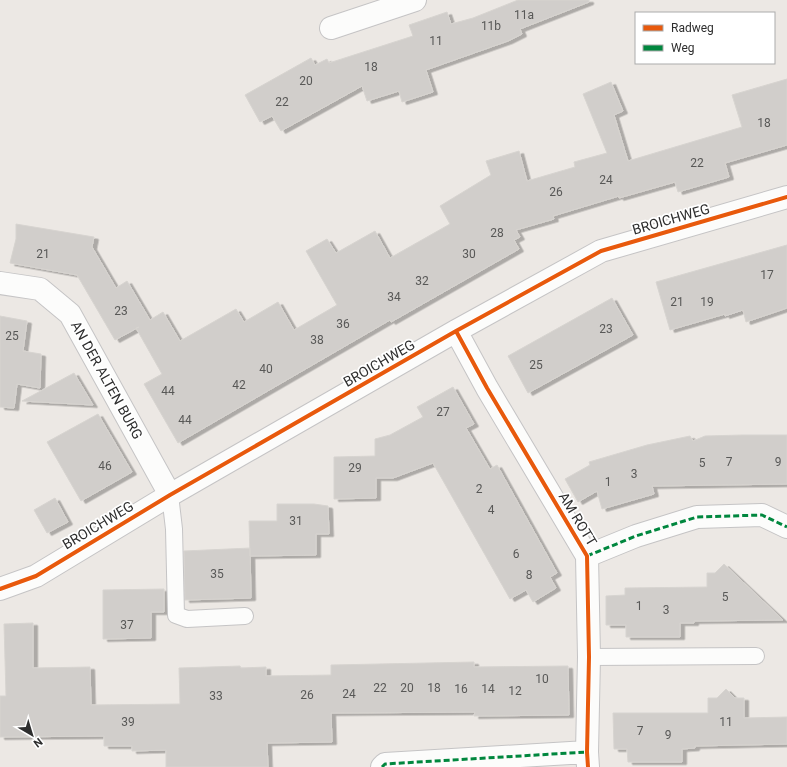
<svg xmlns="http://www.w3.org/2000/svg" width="787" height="767" font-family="Roboto,sans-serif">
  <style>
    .building { fill: #d1cecb; stroke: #d7d4d0; filter: url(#shadow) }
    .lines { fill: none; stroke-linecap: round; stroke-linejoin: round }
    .lane-casing { stroke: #c5c4c5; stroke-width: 18 }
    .street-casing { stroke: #c5c4c5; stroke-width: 24 }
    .lane { stroke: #fcfcfb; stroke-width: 16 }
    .street { stroke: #fcfcfb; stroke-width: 22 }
    .quiet { stroke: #00873e; stroke-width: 3; stroke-dasharray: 6 3; stroke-linecap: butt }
    .cycleway-casing { stroke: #fff; stroke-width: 6 }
    .cycleway { stroke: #e8590c; stroke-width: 4 }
    .labels { text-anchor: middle; stroke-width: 3.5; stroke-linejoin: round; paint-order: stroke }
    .number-label { font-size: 12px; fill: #585857 }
    .street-label { font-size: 14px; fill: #2e2e2e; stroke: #fff }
  </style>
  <defs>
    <filter id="shadow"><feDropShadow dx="4.5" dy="2.5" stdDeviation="0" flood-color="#0004"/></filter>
  </defs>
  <rect width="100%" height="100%" fill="#ece8e4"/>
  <path class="building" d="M518,0h71v2l-69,27 2,5 -14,7 -82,29 7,22 -31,10 -3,-11 -32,10 -5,-15 -81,45 -9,-15 -12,6 -15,-27 66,-37 4,7 12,-6 2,4 84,-27 -4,-11 38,-13 4,12 22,-6z
    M787,79v66l-62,18 4,14 -51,15 -3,-10 -56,16v-2l-66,20 1,3 -38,11 4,7 -6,3 5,9 -128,73 -1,-2 -212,123 -34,-59 18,-10 -26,-46 3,-1 -24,13 -38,-65 -67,-12 6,-24v-15l78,13 -2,10 24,41 11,-7 23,39 13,-8 17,29 56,-32 8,13 34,-20 16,28 43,-25 -31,-54 21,-12 9,14 39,-22 15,27 60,-34 -10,-18 51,-31 -5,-14 33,-10 8,30 48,-14 -1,-5 33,-9 -24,-59 28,-12 12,29 -9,4 14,46 114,-34 -10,-32z
    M787,245v63l-41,14 -3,-12 -18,6v-2l-55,16 -14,-48z
    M612,298l21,37 -105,58 -20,-37z
    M0,316l27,5 -4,30 18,3 -1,34 -23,-4 -3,24 -14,-1z
    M74,373l19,32 -71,-4z
    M453,387l21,37 -8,4 24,41 7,-4 60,108 -7,4 6,11 -23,14 -7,-12 -16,9 -77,-136 -40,15h-17v20l-42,1v-42l41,-1v-17l15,-4 33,-18 -6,-10z
    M98,414l34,58 -51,29 -34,-59z
    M742,435h45v49l-135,2 2,8 -52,15 -5,-18 -19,11 -13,-23 25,-14 -1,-3 58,-17 43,-9 3,5 12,-5z
    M55,498l13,24 -21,11 -13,-23z
    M277,504h37l14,2 1,28h-13v21l-66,1 -1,-35h28z
    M250,548l1,50 -66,2 -1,-49z
    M724,564l59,56 -89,1v2h-14v14h-54v-12h-20v-29l19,-1v-7l82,-1v-14h8z
    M164,589v23h-13v26l-48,1v-49z
    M33,623v45l57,-1 1,38 89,-1 -1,-36 61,-2 1,2 25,-1v9l65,-1v-10l143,-3v5l94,-1 1,49 -95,1 1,-4 -144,1 1,29 -65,1 1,24h-102v-17l-34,1v-5h-28v-10l-104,1v-41h6l-2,-72z
    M726,689l9,9h9v20l43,-1v27l-92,2v2l-13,1v13h-54l-1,-13h-13l-1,-36h95v-15h9z"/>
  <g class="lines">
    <g class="lane-casing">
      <path id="lane" d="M170,495l4,34 2,86 11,4 58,-3
        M589,657l167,-1"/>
    </g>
    <g class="street-casing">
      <path id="street" d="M331,28l84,-28
        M0,283l40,6 30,25 100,181
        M456,331l31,57 100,168 2,101 -2,95 1,15
        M587,556l49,-20 61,-19 65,-2 25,12
        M0,589l36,-13 134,-81 286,-164 145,-80 186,-54
        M382,767l3,-3 202,-12"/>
    </g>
    <use href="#lane" class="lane"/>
    <use href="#street" class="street"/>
    <path class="quiet" d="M587,556l49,-20 61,-19 65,-2 25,12
      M382,767l3,-3 202,-12"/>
    <g class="cycleway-casing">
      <path id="cycleway" d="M456,331l31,57 100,168 2,101 -2,95 1,15
        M0,589l36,-13 134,-81 286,-164 145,-80 186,-54"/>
    </g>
    <use href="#cycleway" class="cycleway"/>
  </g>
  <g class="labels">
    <g class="number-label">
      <text x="524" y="19">11a</text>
      <text x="491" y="30">11b</text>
      <text x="436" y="45">11</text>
      <text x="371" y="71">18</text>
      <text x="306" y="85">20</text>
      <text x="282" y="106">22</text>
      <text x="764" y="127">18</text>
      <text x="697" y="167">22</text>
      <text x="606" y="184">24</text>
      <text x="556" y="196">26</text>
      <text x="497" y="237">28</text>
      <text x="43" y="258">21</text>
      <text x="469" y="258">30</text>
      <text x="767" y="279">17</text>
      <text x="422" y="285">32</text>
      <text x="394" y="301">34</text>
      <text x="677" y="306">21</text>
      <text x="707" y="306">19</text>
      <text x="121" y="315">23</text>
      <text x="343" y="328">36</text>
      <text x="606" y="333">23</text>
      <text x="12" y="340">25</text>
      <text x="317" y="344">38</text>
      <text x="536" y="369">25</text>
      <text x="266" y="373">40</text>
      <text x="239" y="389">42</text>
      <text x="168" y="395">44</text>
      <text x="443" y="416">27</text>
      <text x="185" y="424">44</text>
      <text x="729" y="466">7</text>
      <text x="778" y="466">9</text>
      <text x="702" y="467">5</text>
      <text x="105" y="470">46</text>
      <text x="355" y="472">29</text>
      <text x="634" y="478">3</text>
      <text x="608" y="486">1</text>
      <text x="479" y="493">2</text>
      <text x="491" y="514">4</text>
      <text x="296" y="525">31</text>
      <text x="516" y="558">6</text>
      <text x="217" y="578">35</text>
      <text x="529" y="579">8</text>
      <text x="725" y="601">5</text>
      <text x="639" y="610">1</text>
      <text x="666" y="614">3</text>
      <text x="127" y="629">37</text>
      <text x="542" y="683">10</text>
      <text x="380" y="692">22</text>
      <text x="407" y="692">20</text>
      <text x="434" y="692">18</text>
      <text x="461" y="693">16</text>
      <text x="488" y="693">14</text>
      <text x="515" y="695">12</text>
      <text x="349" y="698">24</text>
      <text x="307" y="699">26</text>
      <text x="216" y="700">33</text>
      <text x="128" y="726">39</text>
      <text x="726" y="726">11</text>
      <text x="640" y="735">7</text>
      <text x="668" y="739">9</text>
    </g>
    <g class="street-label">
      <text transform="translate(671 219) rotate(-16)" y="5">BROICHWEG</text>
      <text transform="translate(379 363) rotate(-30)" y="5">BROICHWEG</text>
      <text transform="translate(107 380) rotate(61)" y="5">AN DER ALTEN BURG</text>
      <text transform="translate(578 519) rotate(59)" y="5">AM ROTT</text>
      <text transform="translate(98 525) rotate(-31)" y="5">BROICHWEG</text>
    </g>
  </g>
  <rect x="635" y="12" width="140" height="52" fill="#ffffff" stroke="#ababab"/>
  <rect x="643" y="25" width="20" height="6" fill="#e8590c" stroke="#ababab"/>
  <text x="671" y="32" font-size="12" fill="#2e2e2e">Radweg</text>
  <rect x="643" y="45" width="20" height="6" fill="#00873e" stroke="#ababab"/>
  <text x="671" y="52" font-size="12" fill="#2e2e2e">Weg</text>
  <g transform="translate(32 735) rotate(142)" stroke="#ffffff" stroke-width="3" paint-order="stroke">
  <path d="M0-3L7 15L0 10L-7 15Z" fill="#2e2e2e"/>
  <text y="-6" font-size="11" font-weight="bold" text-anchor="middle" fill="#2e2e2e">N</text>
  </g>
</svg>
